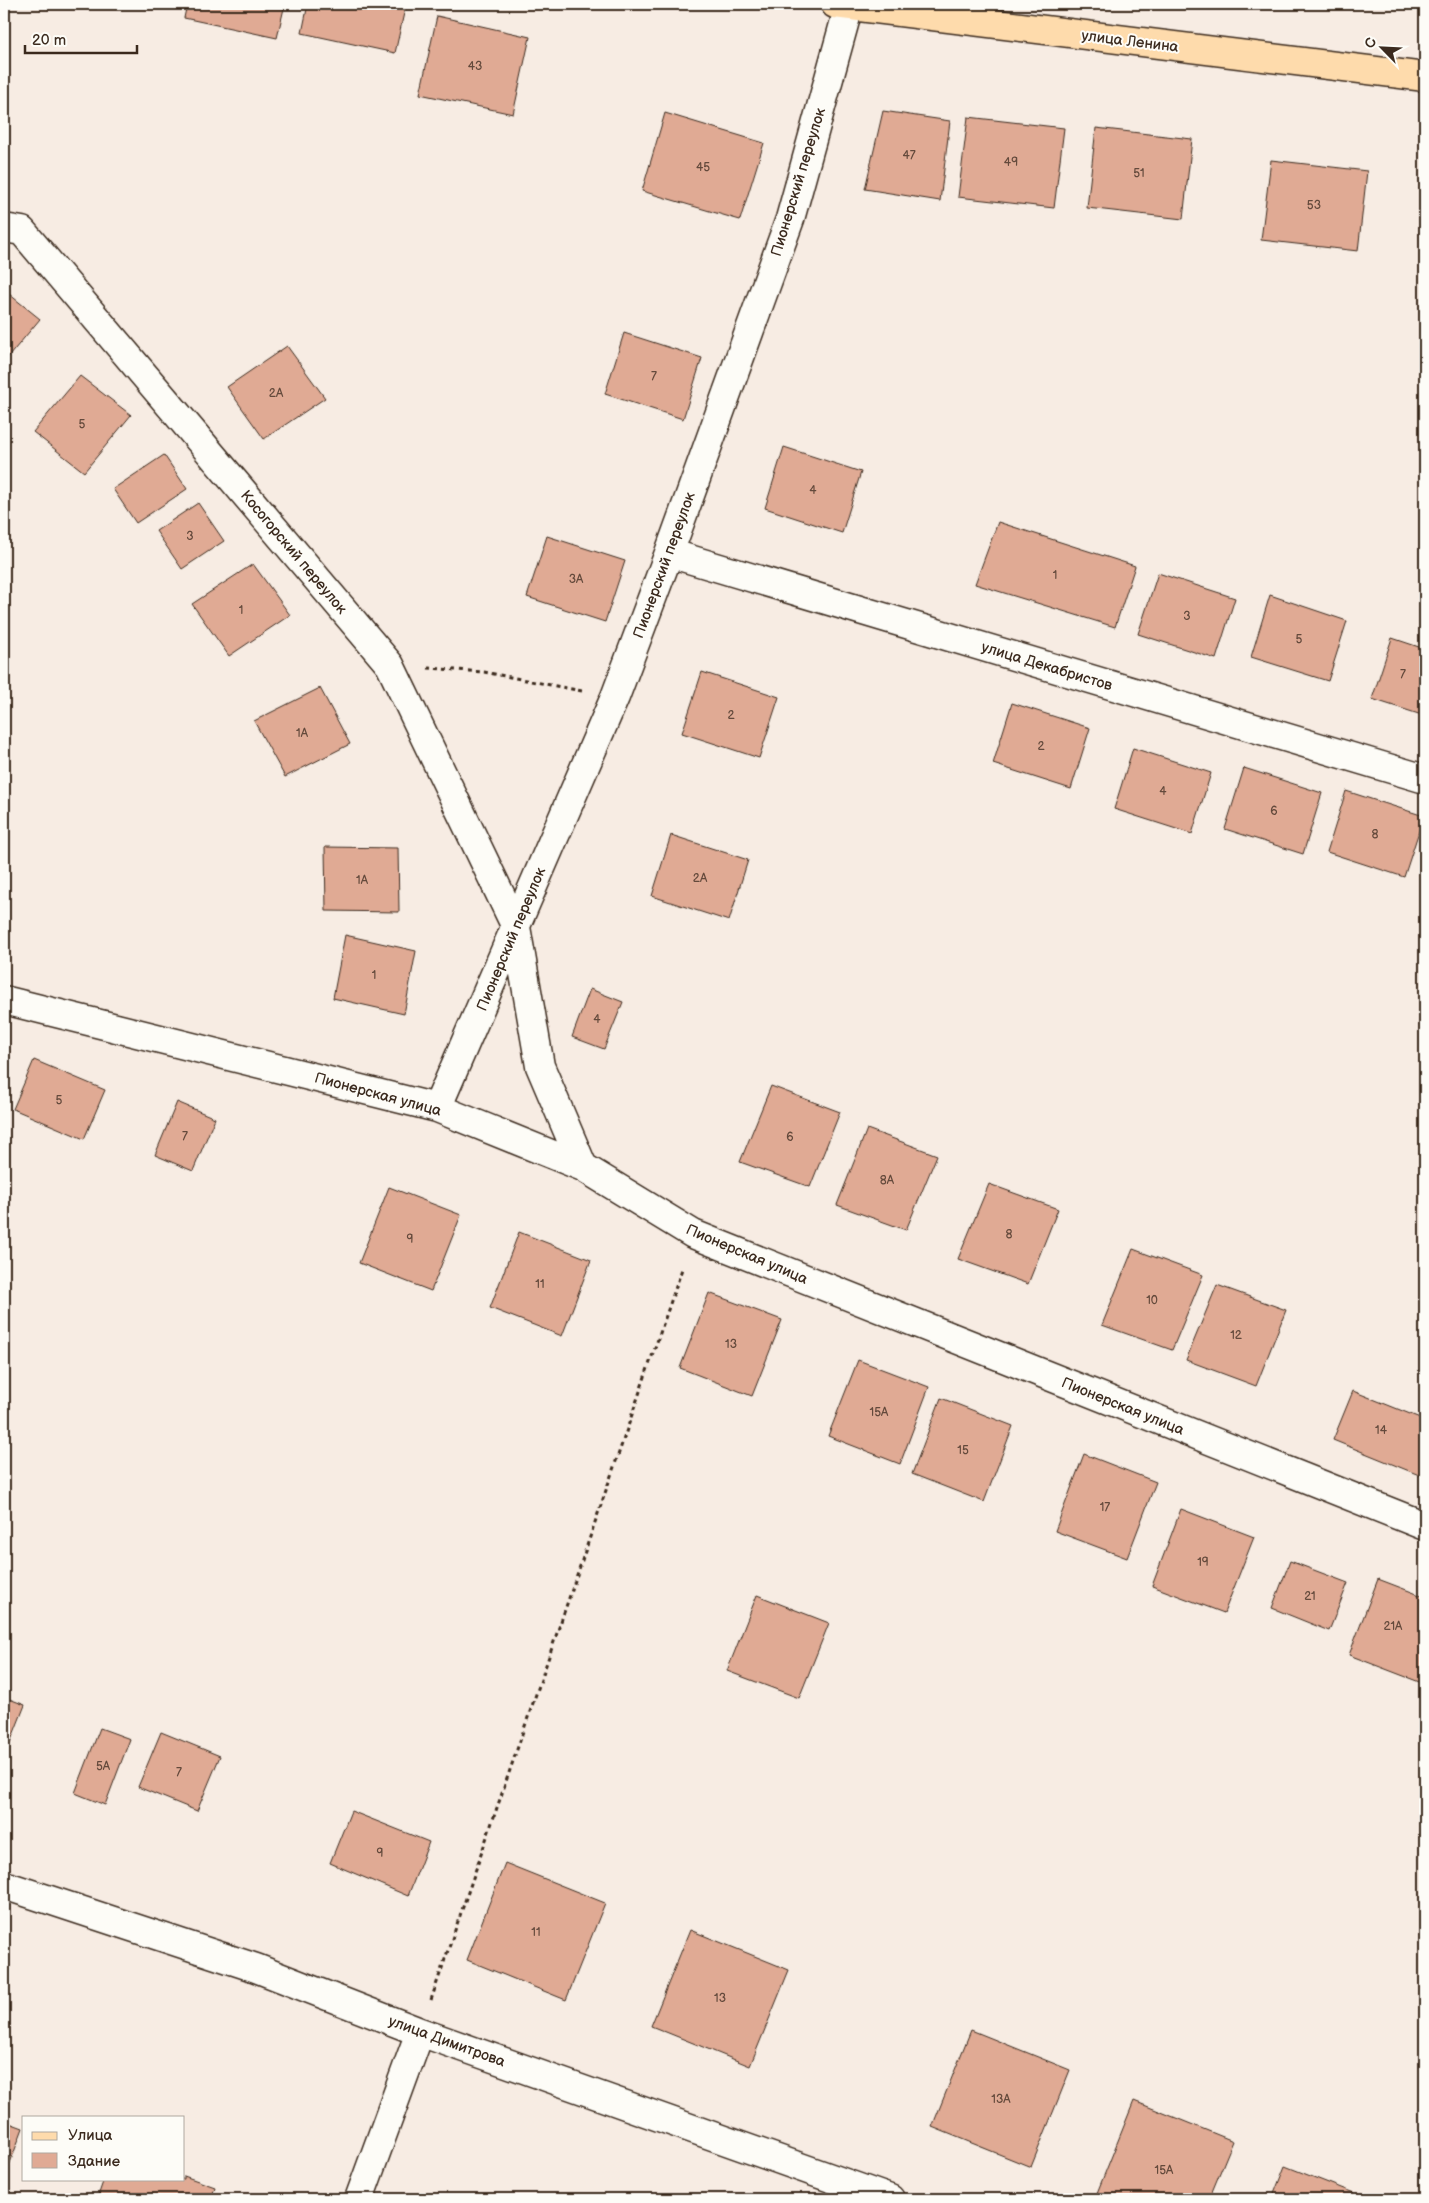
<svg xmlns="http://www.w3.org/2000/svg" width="1429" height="2203" font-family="'Balsamiq Sans',sans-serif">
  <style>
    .building { fill: #e0aa94; stroke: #3b2a1e }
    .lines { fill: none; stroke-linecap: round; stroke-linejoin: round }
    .minor-casing { stroke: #3b2a1e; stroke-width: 31 }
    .major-casing { stroke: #3b2a1e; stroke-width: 31 }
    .path { stroke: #3b2a1e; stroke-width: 3; stroke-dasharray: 4 4; stroke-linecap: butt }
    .minor { stroke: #fdfcf7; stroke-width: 28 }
    .major { stroke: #fedbac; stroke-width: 28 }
    .labels { text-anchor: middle; stroke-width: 4; stroke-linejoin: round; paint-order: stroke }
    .number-label { font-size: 12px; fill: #644a3c }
    .street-label { font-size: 15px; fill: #3b2a1e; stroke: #fdfcf7 }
  </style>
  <rect width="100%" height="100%" fill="#f7ece3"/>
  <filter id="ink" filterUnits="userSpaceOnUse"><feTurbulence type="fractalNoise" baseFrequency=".02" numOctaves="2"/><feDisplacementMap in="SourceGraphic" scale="10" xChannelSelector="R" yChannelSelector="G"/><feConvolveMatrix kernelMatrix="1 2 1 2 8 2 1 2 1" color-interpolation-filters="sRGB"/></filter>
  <g filter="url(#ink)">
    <path class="building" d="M187,4h98l-8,34 -93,-20z
      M308,4h98l-11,49 -93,-20z
      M437,16l93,21 -17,77 -93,-20z
      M883,111l67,10 -10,80 -75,-12z
      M665,113l99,30 -24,77 -98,-29z
      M968,117l96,11 -10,80 -96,-11z
      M1096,128l96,11 -9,80 -96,-11z
      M1271,160l96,11 -9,80 -97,-11z
      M4,290l36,29 -36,43z
      M624,333l78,25 -19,61 -78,-25z
      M287,346l38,52 -61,41 -37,-52z
      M80,376l51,39 -47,57 -51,-40z
      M784,447l77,25 -19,61 -77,-25z
      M164,455l23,34 -51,34 -23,-34z
      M198,503l26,38 -42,28 -26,-38z
      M998,522l137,44 -20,61 -140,-43z
      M547,536l78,25 -20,61 -78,-25z
      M253,564l37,51 -61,41 -37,-52z
      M1158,573l77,25 -19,61 -78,-25z
      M1270,595l77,26 -19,60 -77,-24z
      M1392,638l33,11v67l-53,-17z
      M702,672l77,25 -20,61 -77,-25z
      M320,688l30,56 -65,33 -31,-56z
      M1012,703l78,25 -19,61 -78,-25z
      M1133,748l78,25 -19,61 -78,-25z
      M1244,768l78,25 -19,61 -78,-25z
      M1346,791l78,25 -20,61 -77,-25z
      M671,835l77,25 -19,61 -77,-25z
      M325,847l73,1 1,64 -73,-1z
      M345,935l71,16 -12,63 -71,-16z
      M590,989l33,13 -19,47 -32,-12z
      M34,1060l71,30 -21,49 -71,-30z
      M771,1086l69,26 -30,75 -70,-25z
      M177,1102l38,16 -22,53 -38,-16z
      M867,1129l70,26 -31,75 -69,-25z
      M989,1184l69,25 -30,75 -70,-25z
      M389,1187l72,28 -30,76 -72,-28z
      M519,1232l72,28 -29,76 -72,-28z
      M1133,1249l70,26 -31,75 -70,-25z
      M1217,1285l69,25 -30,76 -70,-26z
      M709,1293l73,27 -30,76 -72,-28z
      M858,1360l71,27 -29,77 -72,-28z
      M1353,1391l72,29v53l-1,4 -91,-37z
      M941,1398l72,28 -29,76 -72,-28z
      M1084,1454l72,28 -29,76 -72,-27z
      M1181,1509l73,28 -30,76 -72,-27z
      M1290,1561l58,22 -19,48 -57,-23z
      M1378,1579l47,18v76l-3,10 -73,-28z
      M757,1595l72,28 -30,75 -72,-27z
      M4,1697l21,8 -21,53z
      M100,1728l30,11 -25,66 -30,-12z
      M161,1732l59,24 -23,55 -59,-24z
      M351,1811l78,31 -21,54 -78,-33z
      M505,1863l100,40 -39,97 -99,-40z
      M690,1930l99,40 -39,96 -99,-40z
      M971,2030l99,40 -39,97 -99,-40z
      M1134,2101l99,40 -24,58 -114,-1z
      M4,2121l19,7 -19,51z
      M1285,2166l69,27 -2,6h-80z
      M184,2176l31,11 -4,12h-114l7,-20h80z"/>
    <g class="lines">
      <g class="minor-casing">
        <path id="minor" d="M4,228l18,3 368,434 126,262 24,139 43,101
          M669,553l756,226
          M4,1000l433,108 146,59 110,67 732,292
          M437,1108l178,-411 54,-144 121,-334 59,-213
          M4,1885l252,83 164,64 470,167
          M359,2199l61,-167"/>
      </g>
      <g class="major-casing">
        <path id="major" d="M835,4l590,73"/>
      </g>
      <path class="path" d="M428,668l56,4 98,19
        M431,2000l252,-734"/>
      <use href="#minor" class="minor"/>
      <use href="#major" class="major"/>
    </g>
  </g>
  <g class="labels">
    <g class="number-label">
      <text x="475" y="70">43</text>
      <text x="909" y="159">47</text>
      <text x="1011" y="166">49</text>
      <text x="703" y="171">45</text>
      <text x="1139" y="177">51</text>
      <text x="1314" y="209">53</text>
      <text x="654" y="380">7</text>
      <text x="276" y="397">2А</text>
      <text x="82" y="428">5</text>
      <text x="813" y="494">4</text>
      <text x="190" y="540">3</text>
      <text x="1055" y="579">1</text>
      <text x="576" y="583">3А</text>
      <text x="241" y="614">1</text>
      <text x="1187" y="620">3</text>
      <text x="1299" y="643">5</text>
      <text x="1403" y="678">7</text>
      <text x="731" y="719">2</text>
      <text x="302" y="737">1А</text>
      <text x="1041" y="750">2</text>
      <text x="1163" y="795">4</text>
      <text x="1274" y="815">6</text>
      <text x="1375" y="838">8</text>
      <text x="700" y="882">2А</text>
      <text x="362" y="884">1А</text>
      <text x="374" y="979">1</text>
      <text x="597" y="1023">4</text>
      <text x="59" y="1104">5</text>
      <text x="185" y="1140">7</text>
      <text x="790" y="1141">6</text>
      <text x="887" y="1184">8А</text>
      <text x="1009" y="1238">8</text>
      <text x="410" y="1243">9</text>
      <text x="540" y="1288">11</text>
      <text x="1152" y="1304">10</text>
      <text x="1236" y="1339">12</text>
      <text x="731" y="1348">13</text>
      <text x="879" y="1416">15А</text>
      <text x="1381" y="1434">14</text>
      <text x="963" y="1454">15</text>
      <text x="1105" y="1511">17</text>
      <text x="1203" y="1566">19</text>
      <text x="1310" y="1600">21</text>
      <text x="1393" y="1630">21А</text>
      <text x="103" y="1770">5А</text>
      <text x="179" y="1776">7</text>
      <text x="380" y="1857">9</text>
      <text x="536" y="1936">11</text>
      <text x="720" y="2002">13</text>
      <text x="1001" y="2103">13А</text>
      <text x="1164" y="2174">15А</text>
    </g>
    <g class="street-label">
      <text transform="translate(1130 41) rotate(7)" y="5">улица Ленина</text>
      <text transform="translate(798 182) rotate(-73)" y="5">Пионерский переулок</text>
      <text transform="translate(294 552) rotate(50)" y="5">Косогорский переулок</text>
      <text transform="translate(664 565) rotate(-70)" y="5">Пионерский переулок</text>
      <text transform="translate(1047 666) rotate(17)" y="5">улица Декабристов</text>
      <text transform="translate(511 939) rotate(-67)" y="5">Пионерский переулок</text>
      <text transform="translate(378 1094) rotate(15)" y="5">Пионерская улица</text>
      <text transform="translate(747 1254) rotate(23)" y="5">Пионерская улица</text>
      <text transform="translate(1123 1406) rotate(22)" y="5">Пионерская улица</text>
      <text transform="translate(447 2041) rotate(20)" y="5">улица Димитрова</text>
    </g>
  </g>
  <rect width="1429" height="2203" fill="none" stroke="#fdfcf7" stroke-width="20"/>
  <rect x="10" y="10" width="1409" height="2183" fill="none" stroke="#3b2a1e" stroke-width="2" filter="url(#ink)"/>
  <rect x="22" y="2116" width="162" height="65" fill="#fdfcf7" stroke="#afa8a0"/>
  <rect x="32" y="2132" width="25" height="8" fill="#fedbac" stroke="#afa8a0"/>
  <text x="68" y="2140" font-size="15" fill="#3b2a1e">Улица</text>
  <rect x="32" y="2153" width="25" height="15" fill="#e0aa94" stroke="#afa8a0"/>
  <text x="68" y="2166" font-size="15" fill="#3b2a1e">Здание</text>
  <g transform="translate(1382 48) rotate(294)" stroke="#fdfcf7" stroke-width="4" paint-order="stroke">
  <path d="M0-4L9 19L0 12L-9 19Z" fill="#3b2a1e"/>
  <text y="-8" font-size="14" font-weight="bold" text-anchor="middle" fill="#3b2a1e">С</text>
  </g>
  <path d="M25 45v8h112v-8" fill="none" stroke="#3b2a1e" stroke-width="2.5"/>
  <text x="32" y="45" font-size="15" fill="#3b2a1e" stroke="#fdfcf7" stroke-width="4" paint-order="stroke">20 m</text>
</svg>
